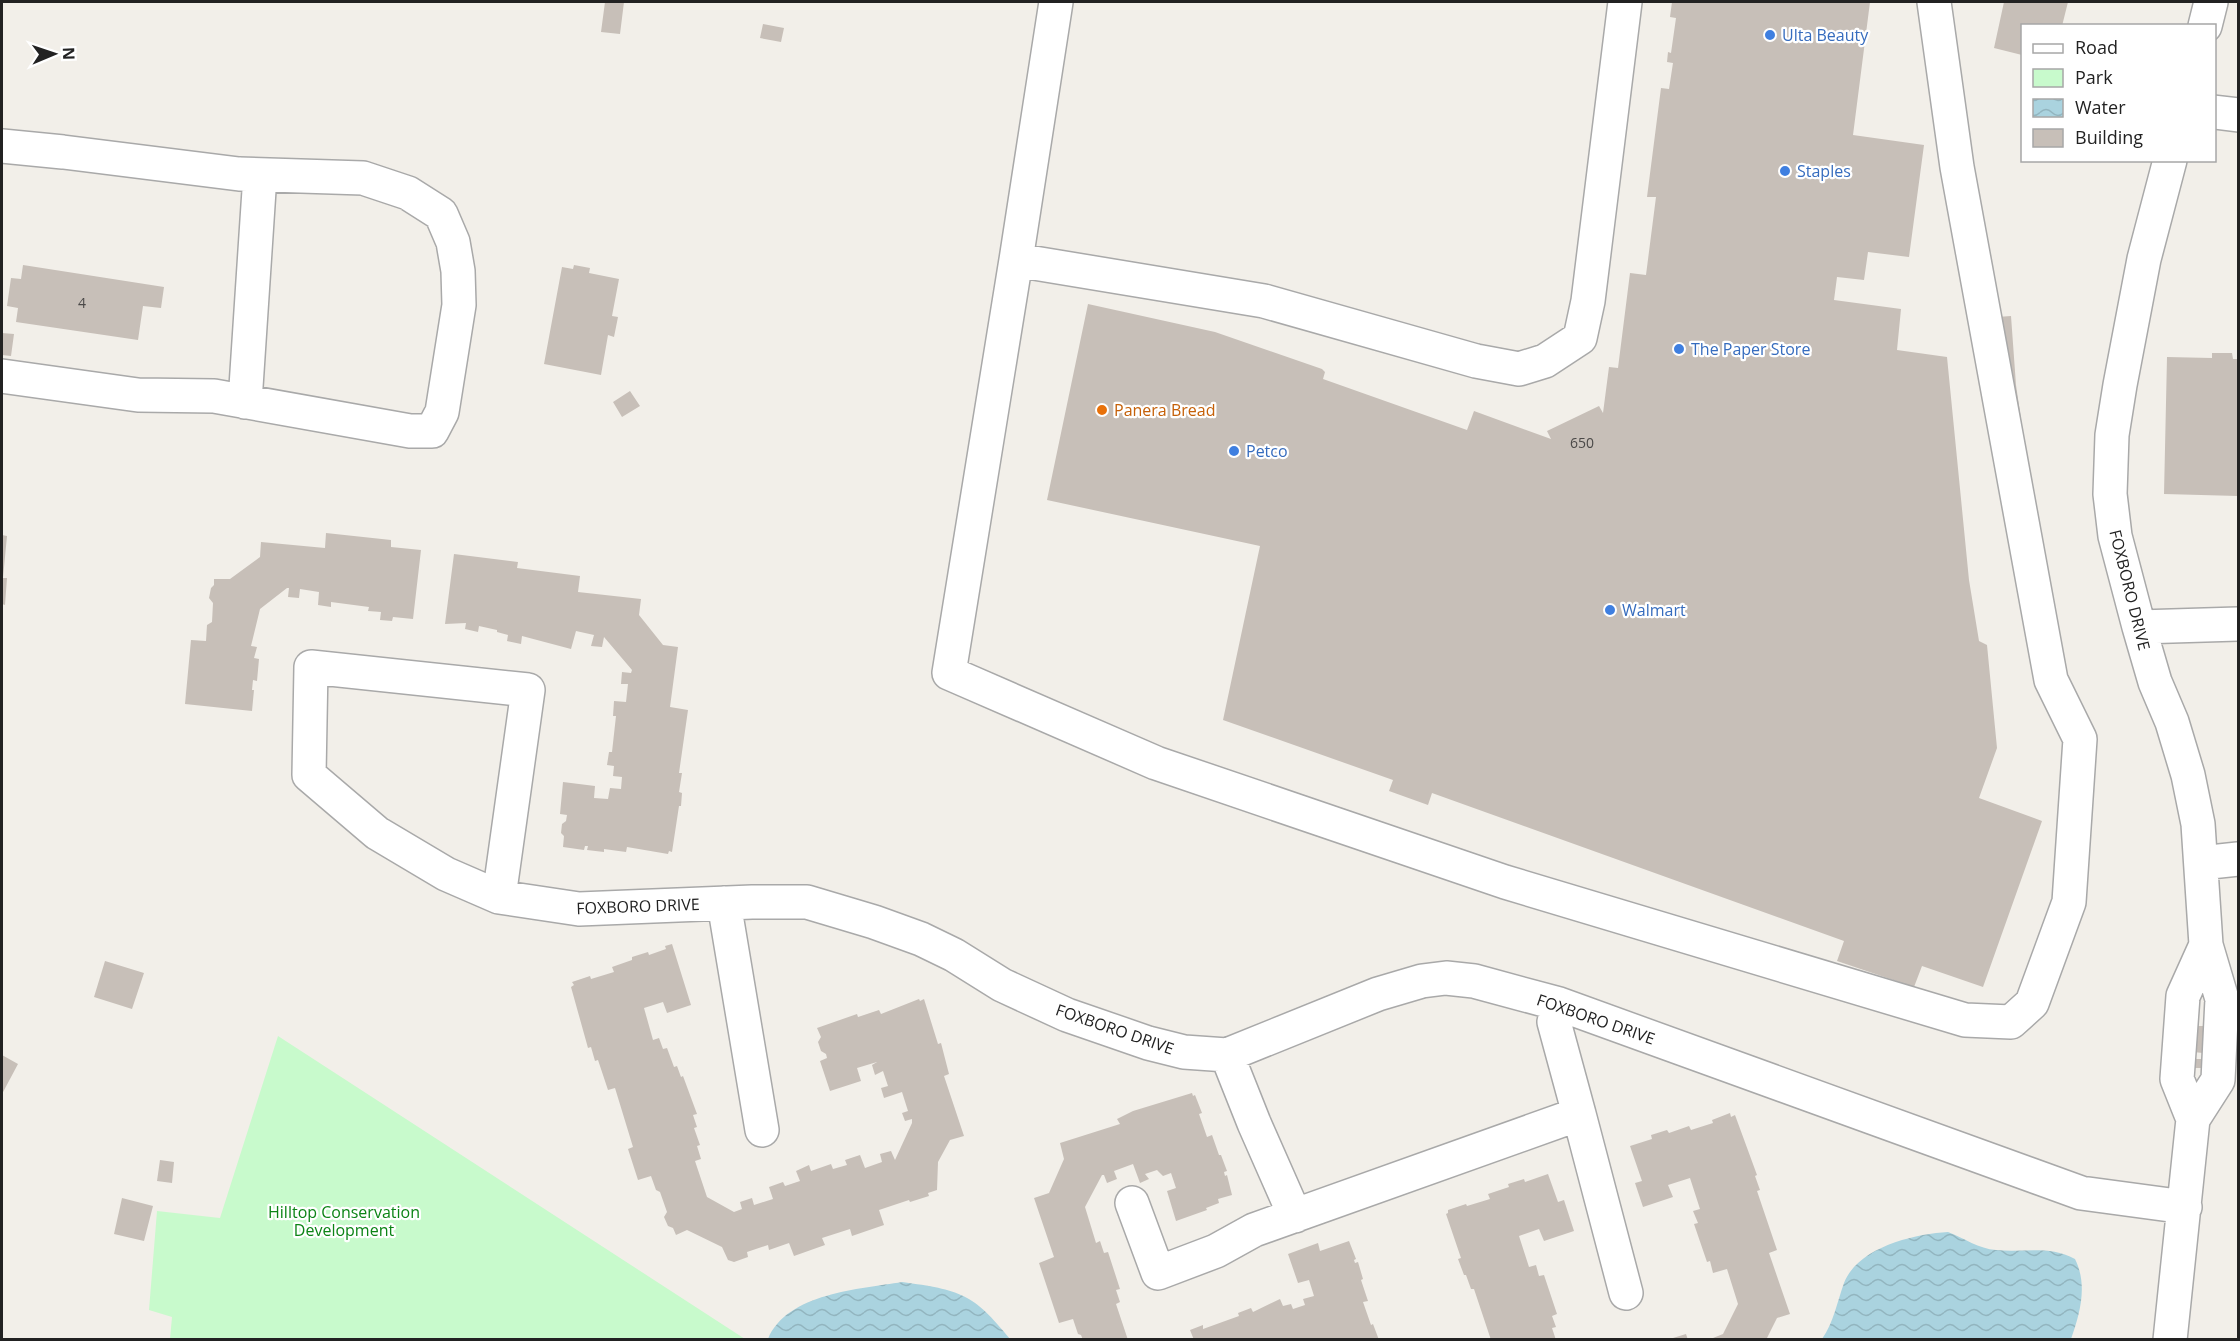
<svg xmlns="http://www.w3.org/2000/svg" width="2240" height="1341" font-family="'Open Sans',sans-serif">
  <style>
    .park { fill: #c8facc }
    .water { fill: url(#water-waves) }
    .building { fill: #c7bfb8 }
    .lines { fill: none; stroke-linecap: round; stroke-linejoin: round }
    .minor-casing { stroke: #a9a9a9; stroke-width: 36 }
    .minor { stroke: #fff; stroke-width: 33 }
    .shop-dot { fill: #3f7fe0; stroke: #fff; stroke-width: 2 }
    .food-dot { fill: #e8710a; stroke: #fff; stroke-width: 2 }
    .labels { text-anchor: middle; stroke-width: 4.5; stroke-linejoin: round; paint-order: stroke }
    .number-label { font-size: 14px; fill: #4b4948 }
    .shop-label { font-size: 16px; fill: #366cbe; stroke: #fff; text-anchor: start }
    .food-label { font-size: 16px; fill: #c56008; stroke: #fff; text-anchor: start }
    .street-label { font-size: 16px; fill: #222; stroke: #fff }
    .park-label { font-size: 16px; fill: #0c8416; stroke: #fff }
  </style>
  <defs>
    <pattern id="water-waves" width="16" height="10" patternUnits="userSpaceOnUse" patternTransform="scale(1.5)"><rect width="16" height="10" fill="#aad3df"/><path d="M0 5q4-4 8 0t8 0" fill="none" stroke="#92b5bf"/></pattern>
  </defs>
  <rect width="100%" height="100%" fill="#f2efe9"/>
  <path class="park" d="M278,1036l467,303h-575l2,-22 -23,-7 8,-99 63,7z"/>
  <path class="water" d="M1948,1232c16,6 31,17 48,18 28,3 53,-5 79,9 13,26 5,55 -4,80h-249c12,-17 15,-37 22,-56 14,-36 70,-49 104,-51z
    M902,1282c58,8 71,11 108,57h-242c19,-46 92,-50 134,-57z"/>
  <path class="building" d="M605,2h19l-4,32 -19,-2z
    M1672,2h198l-17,133 71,10 -15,112 -41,-5 -4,28 -27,-3 -3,23 67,9 -4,41 50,7 22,223 10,61 8,4 10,103 -18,50 63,23 -59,166 -61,-21 -8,21 -77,-26 7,-20 -412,-148 -4,12 -39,-14 4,-11 -170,-60 37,-174 -213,-46 41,-196 127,28 107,37 3,3 -2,7 144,51 7,-19 77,28 -4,-8 52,-25 4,7 6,-46 9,1 12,-95 16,2 10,-78h-9l14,-109 8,1 4,-26 -6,-1 1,-10 3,1 5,-35 -6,-1z
    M2004,2h64l-6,24h-40v29l-28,-7z
    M763,24l21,4 -3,14 -21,-4z
    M23,265l141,22 -3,21 -18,-2 -5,34 -122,-18 2,-14 -11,-2 4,-28 10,1z
    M574,265l16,3 -1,5 30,6 -7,37 6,1 -4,20 -6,-2 -7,40 -57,-11 18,-97 11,2z
    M2011,316l5,69 10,68 -29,-136z
    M2,333l12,1 -3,22 -9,-1z
    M2212,353h20l1,6h5v137l-74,-2 3,-137 45,1z
    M630,391l10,15 -18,11 -9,-15z
    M326,533l65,7v7l30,3 -8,69 -20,-2 -1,4 -12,-1 1,-8 -13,-1 1,-4 -38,-5v5l-13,-2 1,-13 -19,-3 -1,9 -11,-1 1,-9h-2l-27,21 -9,37 6,1 -3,11 5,1 -2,22 -4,-1 -1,10h2l-2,21 -67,-7 6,-64 15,1 1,-16 5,-3 1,-19 -4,-5 2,-10 3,-3v-6h16l30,-22 1,-15 64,6z
    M2,535l5,1 -4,42h4l-2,27 -3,-1z
    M454,554l64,8 -1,6 63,8 -2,16 63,7 -2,16 24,30 15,2 -8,60 18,3 -9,63h3l-3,19 3,1 -1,13h-2l-7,46 -3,-1 -1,3 -41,-7 -1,5 -22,-3v3l-17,-2 1,-4h-3l-1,4 -21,-3 1,-11 -3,-3 1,-9 4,-3 1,-6 -7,-1 3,-32 32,4 -1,12 14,1 2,-11 11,1 1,-12 -9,-1 1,-10 -7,-1 2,-13h3l4,-36h-3l1,-15 12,1 2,-18h-7l1,-12 9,1 1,-3 -28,-33 -2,10 -11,-1 3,-11 -18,-4 -5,18 -49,-13 -1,8 -14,-3 1,-6 -11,-3v-2l-18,-4 -1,6 -13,-3 1,-6 -21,1z
    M672,944l19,61 -24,8 -4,-11 -19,6 9,32 6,-2 4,11 4,-1 7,19 3,-1 4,11 2,-1 14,38 -4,1 4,12 -3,1 6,17 -3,1 4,13 -6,2 12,36 27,15 8,-3 -2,-7 12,-4 2,7 19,-6 -4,-12 14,-5 2,4 15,-5 -4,-10 13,-6 2,6 20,-7 2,5 14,-4 -2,-5 15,-5 5,13 17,-6 -2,-8 11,-3 4,9 17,-37v-4l-7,2 -3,-8 6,-2 -6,-19 -18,6 -3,-10 7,-2 -5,-15 -8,4 -3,-10 5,-3 -20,6 4,13 -31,10 -10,-30 7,-3 -1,-4 -5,-3 -3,-9 3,-5 -4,-9 40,-14 1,3 21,-7 2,4 38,-15 1,2 4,-2 14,45 3,-1 8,31 -5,2 20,60 -14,4 -12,22 -1,28 -9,3 1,3 -19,6 -1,-2 -30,10 5,15 -32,11 -2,-7 -28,9 3,7 -31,11 -5,-13 -20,7 -1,-5 -21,7 1,5 -14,5 -6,-2 -6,-13 -35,-17 -11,5 -3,-7 -5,-2 -4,-9 3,-5 -7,-20 -4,-2 -5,-14 -13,4 -10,-31 5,-2 -18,-59 -7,2 -10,-30 -3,1 -4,-14 -3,1 -17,-61 3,-2 -2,-3 18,-6 1,3 23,-7 -2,-5 20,-7v-3l16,-5 1,3 17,-6 -1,-3z
    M105,961l39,12 -12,36 -38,-12z
    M2193,1026h11l-1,27 -10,-1z
    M2,1055l16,9 -16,30z
    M2192,1059h10v9h-10z
    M1192,1093l1,3 2,-1 7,18 -3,1 8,23 5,-2 7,20h2l6,16 -3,1 1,4 2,-1 5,20 -14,4 1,4 -13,5 1,2 -31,11 -9,-30 9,-3 -5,-15 -8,3 -6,-6 -12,4 4,5 -9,4 -7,-19 -19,7 3,8 -10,4 -3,-8h-2l-17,32 11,36 4,-2 4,12 4,-1 12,37 -4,1 4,12 -4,2 12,36h-45l-2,-5 -3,-1 -5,-15 -14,4 -20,-60 15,-6 -20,-59 15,-5 15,-34 -4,-16 60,-19 -3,-5 16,-8z
    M1730,1113l1,4 4,-2 22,60 -2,1 5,14 -3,1 20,59 -8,3 21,61 -13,4 -11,22h-58l15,-6 15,-30 -11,-35 -14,4 -3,-12 -3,1 -13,-38 4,-1 -5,-12 7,-2 -10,-31 -22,7 5,12 -30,10 -8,-24 7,-2 -12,-35 22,-7 -1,-4 16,-5 2,3 20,-7 2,4 22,-7 -1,-3z
    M160,1160l14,2 -2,21 -15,-2z
    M1548,1174l10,28 6,-2 10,31 -30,10 -5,-12 -20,7 10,31 7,-2 3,11 5,-1 13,39 -5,2 4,11 -4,1 4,12h-65l-17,-51h-3l-5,-14h-2l-6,-16 3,-1 -15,-44 2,-1v-3l18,-6 1,2 23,-7 -2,-5 21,-7 -1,-3 16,-5 1,3z
    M122,1198l31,8 -9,35 -30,-7z
    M1349,1241l7,18 -2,1 1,3 3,-1 5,17 -2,1 7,21 -5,1 8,23 2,-1 6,16h-185l-4,-10 13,-5v4l36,-13 -1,-3 13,-5 2,4 27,-13 3,7 8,-2 2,5 12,-4 -2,-6 11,-3 -5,-16 -11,3 -10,-29 30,-11 2,8z
    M1686,1334l2,6h-14l-1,-2z"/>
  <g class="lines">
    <g class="minor-casing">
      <path id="minor" d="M1056,2l-40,258 248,41 212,60 43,8 26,-8 35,-23 8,-37 37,-299
        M2205,26l6,-24
        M2214,112l24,3
        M2,146l61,6 176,22 124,4 45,15 33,21 12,28 5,29 1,34 -17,107 -10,19h-22l-196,-35 -76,-1 -136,-19
        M2170,160l-26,99 -24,126 -8,50 -2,59 5,42 24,91 16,55 17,40 16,53 10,49 8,121 16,54 -4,81 -25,39
        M1016,260l-67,413 207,90 349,119 460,138 46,2 21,-19 37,-101 11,-163 -29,-59 -94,-513 -23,-165
        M245,402l15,-227
        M2139,627l99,-3
        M2201,863l37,-4
        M499,897l29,-207 -217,-23 -2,108 68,58 69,41 53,23 80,12 173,-7h55l67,20 47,17 33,16 48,30 65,30 81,28 36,9 43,3 151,-61 44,-13 24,-3 28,3 85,23 522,189 104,14
        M724,903l38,227
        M1227,1055l27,68 41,93
        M1579,1114l47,179
        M1132,1203l26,70 58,-22 38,-21 325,-116 -25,-92 5,-18
        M2170,1340l23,-221 -16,-40 6,-83 23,-51"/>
    </g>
    <use href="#minor" class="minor"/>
  </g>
  <g class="shop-dot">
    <circle cx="1770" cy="35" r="6"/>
    <circle cx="1785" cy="171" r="6"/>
    <circle cx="1679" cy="349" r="6"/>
    <circle cx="1234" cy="451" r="6"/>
    <circle cx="1610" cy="610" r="6"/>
  </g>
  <circle class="food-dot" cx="1102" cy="410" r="6"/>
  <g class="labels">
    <g class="number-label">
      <text x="82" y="308">4</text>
      <text x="1582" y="448">650</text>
    </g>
    <g class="shop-label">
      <text x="1782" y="41">Ulta Beauty</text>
      <text x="1797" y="177">Staples</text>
      <text x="1691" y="355">The Paper Store</text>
      <text x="1246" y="457">Petco</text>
      <text x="1622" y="616">Walmart</text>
    </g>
    <g class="food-label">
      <text x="1114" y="416">Panera Bread</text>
    </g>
    <g class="street-label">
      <text transform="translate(2130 590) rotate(76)" y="6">FOXBORO DRIVE</text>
      <text transform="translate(638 906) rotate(-2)" y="6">FOXBORO DRIVE</text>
      <text transform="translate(1596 1019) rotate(19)" y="6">FOXBORO DRIVE</text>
      <text transform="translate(1115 1029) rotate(19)" y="6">FOXBORO DRIVE</text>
    </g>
    <g class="park-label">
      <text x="344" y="1218">Hilltop Conservation<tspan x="344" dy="18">Development</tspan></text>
    </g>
  </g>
  <rect width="2240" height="1341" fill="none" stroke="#222222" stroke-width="6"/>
  <rect x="2021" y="24" width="195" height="138" fill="#ffffff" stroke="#a7a7a7" stroke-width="1.5"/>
  <rect x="2033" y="44" width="30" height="9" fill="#ffffff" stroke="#a7a7a7" stroke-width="1.5"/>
  <text x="2075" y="54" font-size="18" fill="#222222">Road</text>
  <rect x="2033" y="69" width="30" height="18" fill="#c8facc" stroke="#a7a7a7" stroke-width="1.5"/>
  <text x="2075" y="84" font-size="18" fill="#222222">Park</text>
  <rect x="2033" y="99" width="30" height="18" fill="url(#water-waves)" stroke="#a7a7a7" stroke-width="1.5"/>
  <text x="2075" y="114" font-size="18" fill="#222222">Water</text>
  <rect x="2033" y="129" width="30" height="18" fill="#c7bfb8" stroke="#a7a7a7" stroke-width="1.5"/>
  <text x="2075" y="144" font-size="18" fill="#222222">Building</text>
  <g transform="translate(54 54) rotate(88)" stroke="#ffffff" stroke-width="4.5" paint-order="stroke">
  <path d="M0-4.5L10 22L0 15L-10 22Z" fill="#222222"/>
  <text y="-9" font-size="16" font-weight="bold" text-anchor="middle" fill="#222222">N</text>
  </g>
</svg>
